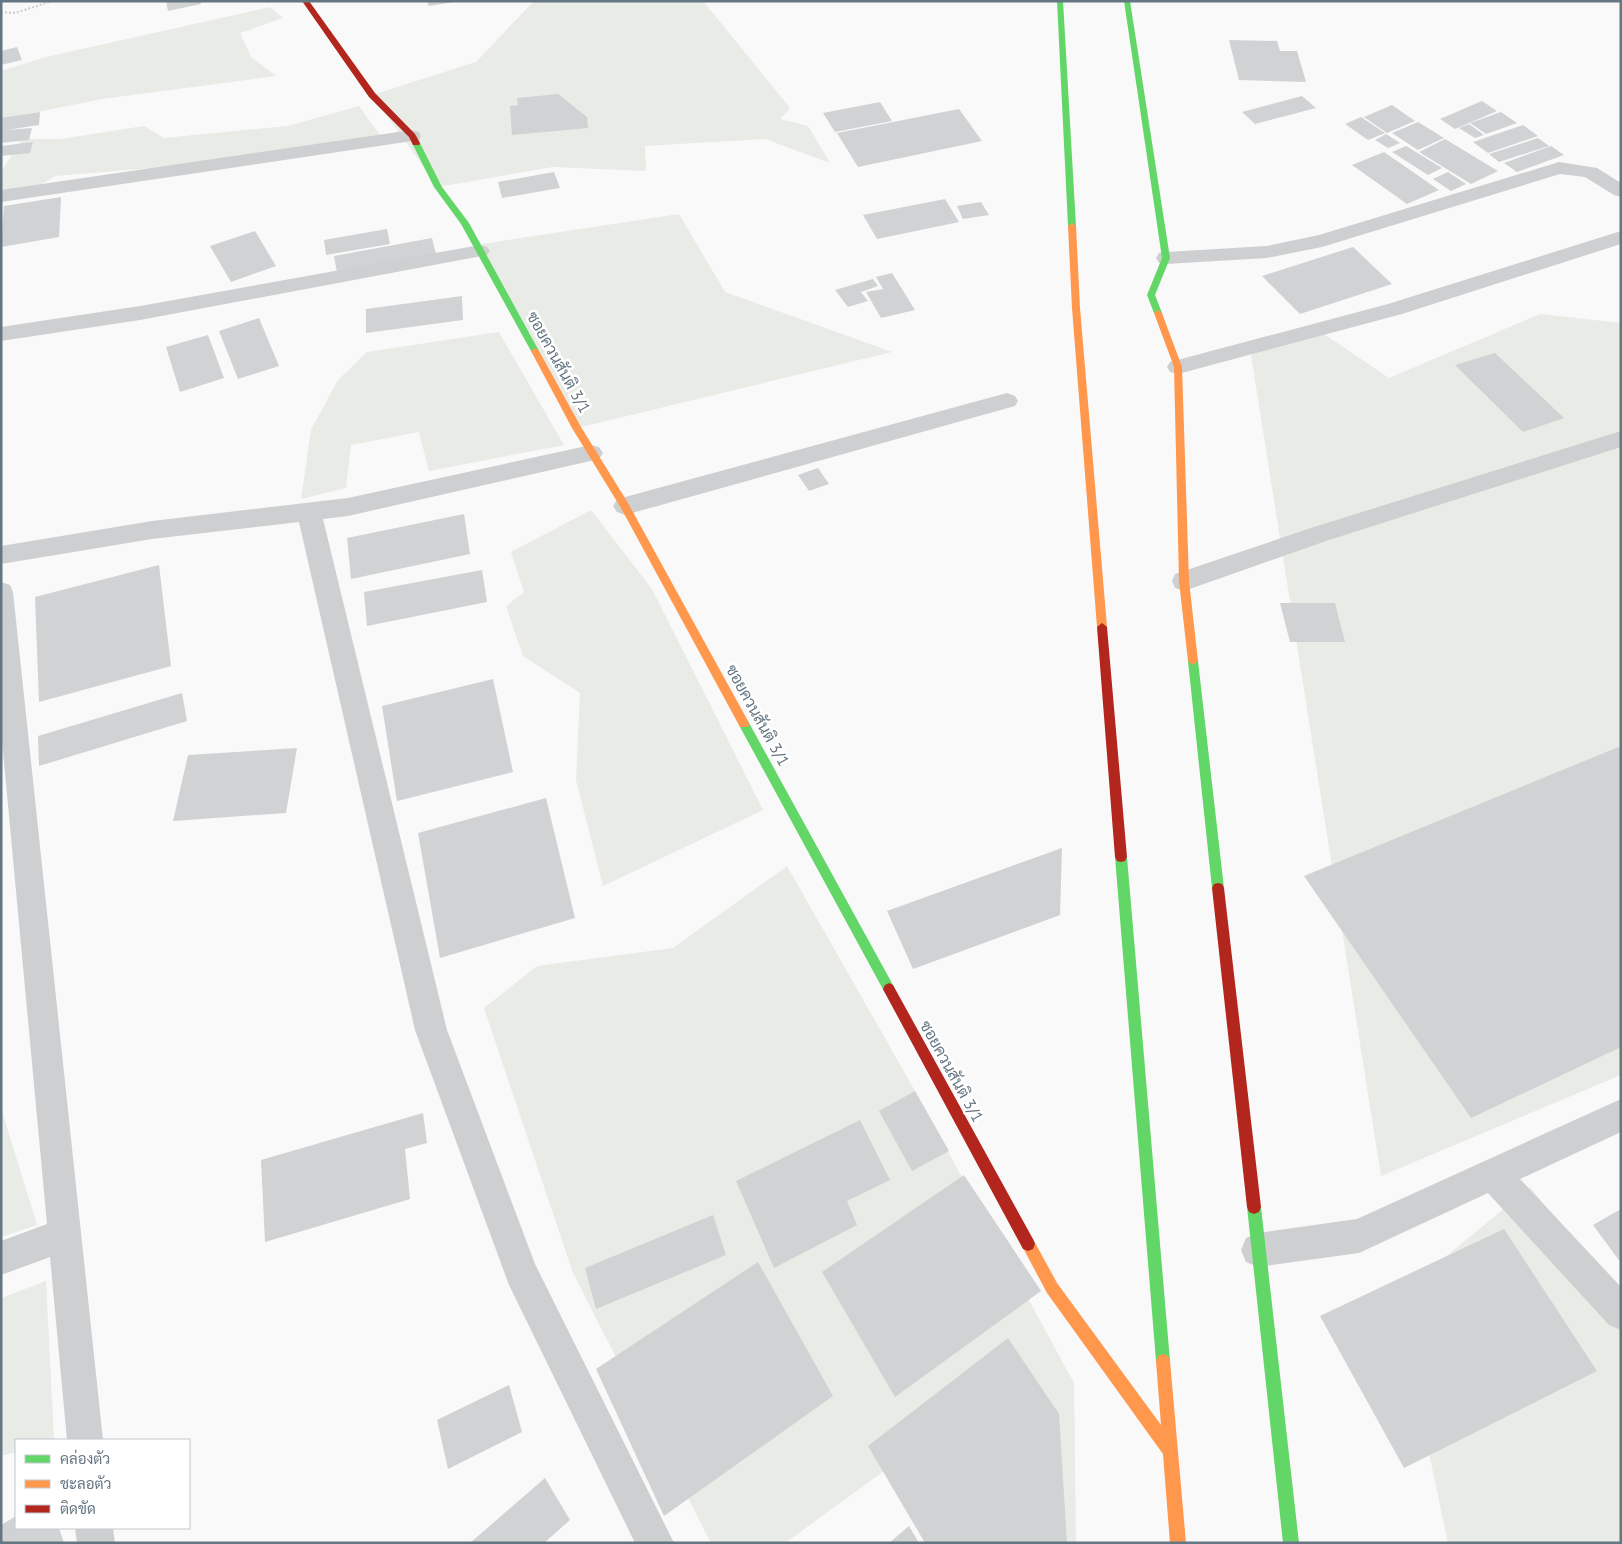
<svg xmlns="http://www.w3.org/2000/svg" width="1622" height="1544" font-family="'PT Sans',Sarabun,sans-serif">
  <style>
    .green { fill: #e8ebe6 }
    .building { fill: #d0d2d3 }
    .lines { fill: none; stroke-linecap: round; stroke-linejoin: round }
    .path { stroke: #cbcccd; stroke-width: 2; stroke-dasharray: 2 2; stroke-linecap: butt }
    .street { fill: #cecfd0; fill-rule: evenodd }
    .fast { fill: #63d668; fill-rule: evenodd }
    .slow { fill: #ff974d; fill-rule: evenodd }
    .jam { fill: #b3261e; fill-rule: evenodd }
    .labels { text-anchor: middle; stroke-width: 5; stroke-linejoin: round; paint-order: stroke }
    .street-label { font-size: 16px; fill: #657683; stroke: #fff }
  </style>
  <rect width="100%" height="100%" fill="#f9f9f9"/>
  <path class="green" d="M534,1h169l87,107 -10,11 28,7 22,37 -65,-24 -120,7 1,25 -93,-4 -115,20 -66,-92 104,-33z
    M270,7l13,11 -43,15 11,24 25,19 -174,23 -101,20v-48l45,-14z
    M359,106l25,35 -185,23 -143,12 -23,13 -32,8v-25l21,-33h39l83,-13 20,12 124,-12z
    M679,214l46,78 167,60 -315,76 -101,-183z
    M1540,314l81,9v752l-240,101 -130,-821 64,-27 74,50z
    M499,332l65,113 -135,26 -10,-39 -68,13 -5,43 -45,11 10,-69 27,-50 29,-28z
    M591,510l61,79 111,221 -160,76 -27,-106 4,-87 -57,-37 -17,-50 18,-14 -13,-40z
    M787,866l128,225 159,292 2,160h-130l4,-120 -165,120h-74l-138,-270 -89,-265 53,-42 136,-18z
    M1,1108l36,117 -36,12z
    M1530,1187l91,112v244h-173l-52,-245z
    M46,1281l8,159h-38v12l-15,4v-158z"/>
  <path class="building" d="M166,1h34l1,3 -33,7z
    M427,1h27v1l-25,4z
    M1229,40l48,1 3,10h17l9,31 -67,-2z
    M17,47l5,13 -21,5v-14z
    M558,94l29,23 1,11 -76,7 -2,-29 8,-1 -1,-7z
    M1302,96l14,12 -61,16 -13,-12z
    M1482,101l15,10 -42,18 -15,-10z
    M880,102l12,19 -57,11 -12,-19z
    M1392,105l23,16 -28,12 -23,-16z
    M959,109l23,32 -124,26 -21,-34z
    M40,112l-1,13 -33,5 26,-2 -3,12 -28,3v-25z
    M1501,112l16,11 -31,11 -16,-11z
    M1361,117l24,16 -17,7 -23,-16z
    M1418,122l26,16 -26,12 -26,-17z
    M1469,124l15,11 -9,3 -16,-10z
    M1523,125l15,11 -50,17 -15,-11z
    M1386,134l14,9 -12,5 -13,-8z
    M1538,138l11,8 -50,16 -10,-8z
    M1445,139l53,32 -27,13 -52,-32z
    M33,142l-3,11 -29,3v-10z
    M1406,146l36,22 -14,7 -36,-23z
    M1551,146l13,9 -47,17 -13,-9z
    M1384,152l55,38 -32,14 -55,-39z
    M554,172l6,16 -58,10 -4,-16z
    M1448,172l18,12 -15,7 -18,-12z
    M61,197l-2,40 -58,10 3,-41z
    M945,199l14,23 -82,17 -14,-24z
    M981,202l8,13 -26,4 -6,-13z
    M387,229l3,15 -64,11 -2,-15z
    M255,231l21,35 -45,16 -21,-36z
    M432,238l4,16 -99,19 -3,-17z
    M1353,247l39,37 -92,30 -38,-38z
    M892,273l23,37 -34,8 -15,-26 17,-3 -7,-12z
    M873,279l5,7 -17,6 7,9 -20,6 -13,-17z
    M462,296l1,24 -97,13v-24z
    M259,318l20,48 -41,13 -19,-48z
    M208,335l16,43 -44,14 -14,-45z
    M1495,353l69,65 -41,14 -68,-67z
    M818,468l11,16 -20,7 -11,-16z
    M464,514l6,40 -119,25 -4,-41z
    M159,565l12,101 -132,36 -4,-105z
    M482,570l5,32 -120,24 -3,-34z
    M1280,603h55l10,39h-55z
    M493,679l20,93 -116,29 -15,-95z
    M182,693l5,28 -148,45 -1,-30z
    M1621,746v301l-150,71 -167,-242z
    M297,748l-11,65 -113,8 15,-66z
    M546,798l29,120 -135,40 -22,-125z
    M1062,848l-2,67 -147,54 -26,-58z
    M915,1091l34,60 -37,20 -33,-60z
    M423,1113l4,30 -22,6 5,50 -145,43 -4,-82z
    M860,1120l30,60 -43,21 10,24 -83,43 -38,-87z
    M964,1175l77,116 -146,106 -73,-125z
    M1621,1209v54l-28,-38z
    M713,1215l13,40 -130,54 -11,-41z
    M1504,1229l93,142 -193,97 -84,-152z
    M758,1262l75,134 -169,120 -68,-147z
    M1008,1338l51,76 8,129h-142l-57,-97z
    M509,1385l13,47 -74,37 -11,-49z
    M545,1478l25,42 -26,23h-74z
    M16,1516v12h43l5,15h-63v-18z
    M909,1526l10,17h-30z"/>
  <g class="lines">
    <path class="path" d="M1,12l14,1 37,-12"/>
    <path class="street" d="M412,130l7,2 2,4 -2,4 -418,62v-12z
      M1559,162l38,6 24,15v14l-7,-2 -29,-18 -25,-3 -238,73 -55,11 -101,6 -7,-1 -3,-5 3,-5 7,-1 101,-6 52,-11z
      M1621,231v13l-219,70 -224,60 -8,-2 -3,-5 3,-5 218,-58z
      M480,245l7,2 3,4 -3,4 -347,65 -139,21v-14l139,-21z
      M1007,393l8,3 3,5 -3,5 -390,109 -8,-3 -4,-6 4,-6 8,-3z
      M1621,431v16l-292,93 -145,51 -9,-3 -3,-7 3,-7 136,-46z
      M591,445l8,2 4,6 -4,6 -251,57 -25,3 124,511 88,234 139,279h-39l-126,-258 -94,-255 -116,-508 -147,17 -151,25v-18l151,-25 196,-23z
      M1,582l9,3 3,7 90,848h-36l-17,-183 -49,18v-34l46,-17 -46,-494z
      M1621,1099v33l-101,47 101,108v43l-12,-5 -121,-132 -129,60 -101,14 -12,-5 -5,-12 5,-12 12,-5 99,-14z
      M75,1528h38l2,15h-38z"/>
    <path class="fast" d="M1057,1h6l13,225 -4,3 -4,-3z
      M1124,1h6l40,257 -15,37 7,18 -4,3 -4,-3 -7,-18 15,-37z
      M413,141l7,2 22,44 27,36 70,128 -1,2h-6l-1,-2 -70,-127 -27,-37 -22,-44z
      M1193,657l5,4 26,227 -2,4 -4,1 -4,-1 -2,-4 -24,-227z
      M744,719l4,2 145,264 2,4 -2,4 -4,2 -4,-2 -145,-266 -1,-3 1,-3z
      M1121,852l4,1 2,4 43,504 -2,5 -5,2 -5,-2 -2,-5 -41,-504 2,-4z
      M1254,1200l5,2 2,5 38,336h-16l-36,-336 2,-5z"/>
    <path class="slow" d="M1072,223l4,3 4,82 27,319 -5,4 -5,-4 -25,-319 -4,-82z
      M1158,310l4,3 20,54 7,214 9,80 -5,4 -5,-4 -9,-80 -5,-214 -20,-54z
      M535,348l4,3 42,76 47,76 120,218 1,3 -1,3h-8l-119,-219 -49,-80 -41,-77z
      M1028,1237l5,2 24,44 104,142 -5,-64 2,-5 5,-2 5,2 2,5 16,182h-16l-7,-89 -116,-161 -26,-49 2,-5z"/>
    <path class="jam" d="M302,1h7l66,92 40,41 5,9 -1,2h-6l-4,-8 -40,-40z
      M1102,623l5,4 20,230 -2,4 -4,1 -4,-1 -2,-4 -18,-230z
      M1218,883l4,1 2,4 37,319 -2,5 -5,2 -5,-2 -2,-5 -35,-319 2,-4z
      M889,983l4,2 140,254 2,5 -2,5 -5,2 -5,-2 -138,-256 -2,-4 2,-4z"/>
  </g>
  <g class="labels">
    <g class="street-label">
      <text transform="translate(559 362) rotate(61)" y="6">ซอยควนสันติ 3/1</text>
      <text transform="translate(758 715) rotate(61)" y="6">ซอยควนสันติ 3/1</text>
      <text transform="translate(952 1071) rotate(61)" y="6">ซอยควนสันติ 3/1</text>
    </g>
  </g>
  <rect width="1622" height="1544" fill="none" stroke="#657683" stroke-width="5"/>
  <rect x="15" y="1439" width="175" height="90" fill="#ffffff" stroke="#c1c8cd"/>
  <rect x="25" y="1455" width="25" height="8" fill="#63d668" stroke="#c1c8cd"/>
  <text x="60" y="1464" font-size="15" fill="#657683">คล่องตัว</text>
  <rect x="25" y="1480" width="25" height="8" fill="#ff974d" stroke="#c1c8cd"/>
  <text x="60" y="1489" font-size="15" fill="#657683">ชะลอตัว</text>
  <rect x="25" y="1505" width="25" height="8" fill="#b3261e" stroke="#c1c8cd"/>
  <text x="60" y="1514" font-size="15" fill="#657683">ติดขัด</text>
</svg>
